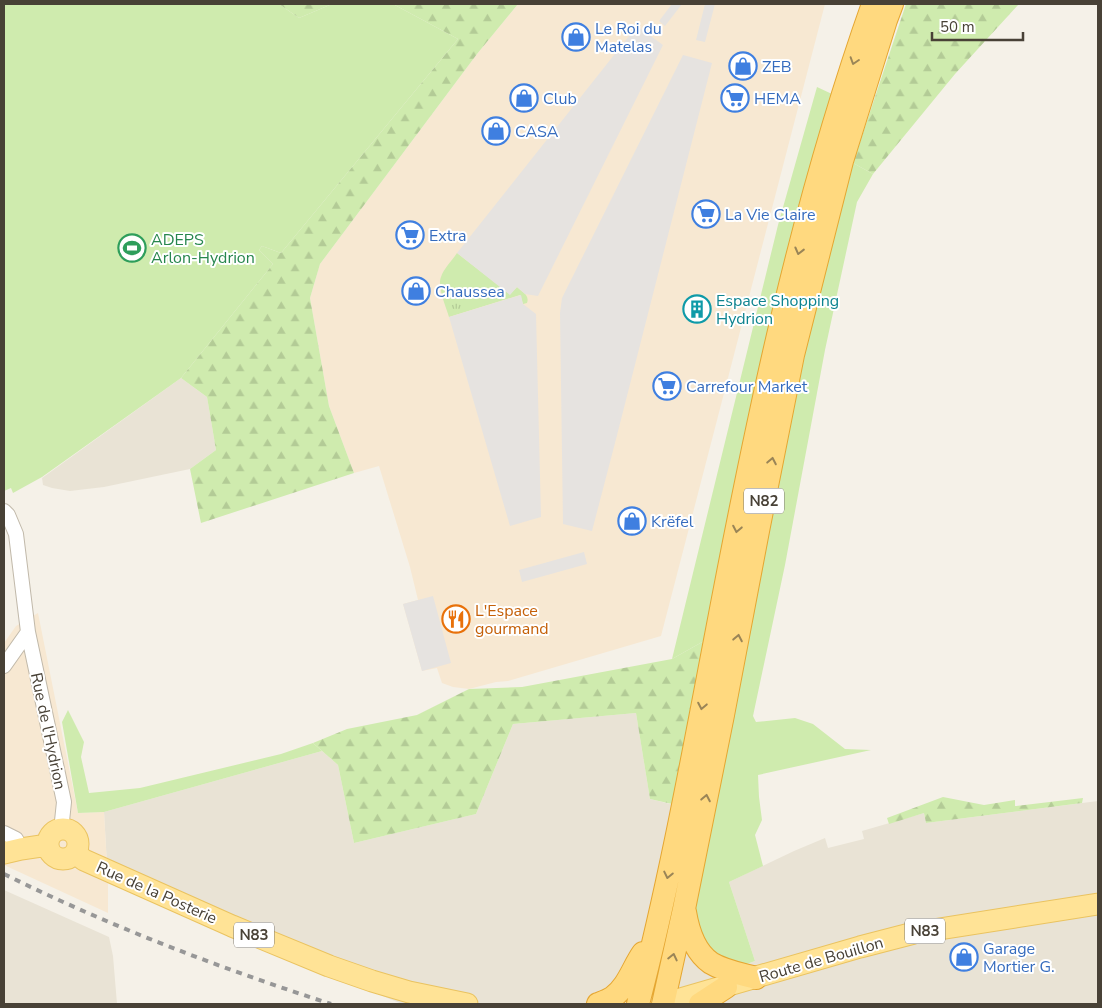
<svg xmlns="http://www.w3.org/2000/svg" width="1102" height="1008" font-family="'Nunito Sans',sans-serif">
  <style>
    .residential { fill: #e9e3d5 }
    .commercial { fill: #f7e8d2 }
    .grass { fill: #cfebae }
    .forest { fill: url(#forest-firs) }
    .park { fill: url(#park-tufts) }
    .parking { fill: #e6e3e0 }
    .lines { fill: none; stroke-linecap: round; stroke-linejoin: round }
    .minor-casing { stroke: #c1b9aa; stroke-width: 16 }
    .primary-casing { stroke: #eac360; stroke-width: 23 }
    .trunk-casing { stroke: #e5a631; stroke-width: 24 }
    .minor { stroke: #fff; stroke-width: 14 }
    .primary { stroke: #ffe396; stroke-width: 21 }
    .trunk { stroke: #ffd97f; stroke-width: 22 }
    .rail { stroke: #979797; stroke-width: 4; stroke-dasharray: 6 6; stroke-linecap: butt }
    .oneway { stroke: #9a8557 }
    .labels { text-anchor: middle; stroke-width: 4; stroke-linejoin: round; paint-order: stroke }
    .shield { fill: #fff; stroke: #7f7a72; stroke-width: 1 }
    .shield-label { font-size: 15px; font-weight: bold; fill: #484136 }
    .shop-label { font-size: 16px; fill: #366cbe; stroke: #fff; text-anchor: start }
    .leisure-label { font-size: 16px; fill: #27864d; stroke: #fff; text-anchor: start }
    .culture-label { font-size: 16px; fill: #0d838f; stroke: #fff; text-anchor: start }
    .food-label { font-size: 16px; fill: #c56008; stroke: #fff; text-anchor: start }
    .street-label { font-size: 16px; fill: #484136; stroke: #fff }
  </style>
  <defs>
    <pattern id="forest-firs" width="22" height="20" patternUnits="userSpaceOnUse" patternTransform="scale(1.25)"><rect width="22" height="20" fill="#cfebae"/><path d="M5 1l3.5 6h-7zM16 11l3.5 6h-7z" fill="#b3cb96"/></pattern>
    <pattern id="park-tufts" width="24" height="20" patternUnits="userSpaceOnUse" patternTransform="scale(1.25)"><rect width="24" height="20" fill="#cfebae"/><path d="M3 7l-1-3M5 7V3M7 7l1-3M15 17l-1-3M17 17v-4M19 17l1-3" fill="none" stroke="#b3cb96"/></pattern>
  </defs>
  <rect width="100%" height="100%" fill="#f5f1e8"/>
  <path class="residential" d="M181,378l26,19 9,53 -26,19 -86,18 -34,4 -18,-3 -9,-3 -1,-7z
    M636,713l14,86 61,15 33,151 11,-4 -26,-79 65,-31 31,-13 3,10 36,-9 -2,-8 62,-18 2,10 172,-22v203h-696l-294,-121 -4,-71 218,-61 16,14 16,78 122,-29 37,-90z
    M4,890l105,47 4,19 4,48h-113z"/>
  <path class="commercial" d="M518,4h307l-164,632 -153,45 -12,1 -27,7 -16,-2 -11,-4 -5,-15 -15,3 -19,-67 15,-4 -8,-33 -31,-101 -25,7 -25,-67 -19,-108 10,-34 157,-210z
    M38,613l40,200 26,-1 4,71v30l-104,-48v-222l12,-17z"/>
  <path class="grass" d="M4,4h275l20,14 33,-14h61l65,35 -177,214 -19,-7 -3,4 14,14 -92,114 -139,99 -29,16 -2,-5 -7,3z
    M817,87l15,7 -128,547 -32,18 106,-434z
    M853,163l20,11 -16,28 -32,148 -40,215 -32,151 3,6 39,-4 18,6 32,25 26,1 -113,25 1,22 3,23 -7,15 8,31 -34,16 26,79 -11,4 -34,-10 -19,-45 115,-561z
    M457,253l53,41 7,-7c5,5 13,8 10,16l-4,1 -3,-9 -71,22c-3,-10 -12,-31 -8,-40 3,-9 11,-16 16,-24z
    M68,710l16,32 -3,15 8,36 51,-5 141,-34 32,-11 9,8 -218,61 -26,1 -16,-91z"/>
  <path class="forest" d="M279,4h53l-33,14z
    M393,4h125l-41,50 -157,210 -10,34 19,108 25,67 -153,50 -11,-54 26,-19 -9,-53 -26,-19 92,-114 -14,-14 3,-4 19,7 177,-214z
    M906,4h113l-64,70 -82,100 -20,-11z
    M704,641l-32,163 -22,-5 -14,-86 -123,11 -37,90 -122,29 -16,-78 -25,-22 34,-14 70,-14 52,-26 53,-2 150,-28z
    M943,797l41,8 31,-5v6l68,-8 -1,5 -156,20 -2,-10 -35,11 -2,-6z"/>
  <path class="park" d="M458,289l32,5 -1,8 -38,9 -4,-13 5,-1 -1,-6z"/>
  <path class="parking" d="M672,4h10l-17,22 -6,-5z
    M705,4h10l-10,38 -9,-2z
    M637,26l26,19 -125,251 -13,-2 -8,-7 -7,8 -53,-42z
    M683,55l29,8 -97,380 -23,88 -29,-7 -3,-211 2,-15z
    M521,295l2,9 13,10 5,203 -31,9 -61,-209z
    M584,552l3,12 -65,18 -3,-12z
    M433,596l18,67 -29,8 -19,-67z"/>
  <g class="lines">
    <g class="minor-casing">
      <path id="minor" d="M4,511l4,4 8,19 12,98 36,170 -2,19 -2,8
        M4,666l24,-34
        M4,833l12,6 5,10"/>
    </g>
    <g class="primary-casing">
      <path id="primary" d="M48 844a15 15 0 1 1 30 0a15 15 0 1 1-30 0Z
        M4,853l17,-4 27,-4
        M75,853l9,7 148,66 97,40 43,15 37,11 58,12
        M663,1004l197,-57 54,-14 184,-29"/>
    </g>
    <g class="trunk-casing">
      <path id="trunk" d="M685,912c3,18 10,40 26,51 13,8 30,11 45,15
        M598,1004c5,-2 11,-4 15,-7 15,-11 20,-30 30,-44
        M638,1004c32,-123 55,-249 79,-374 40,-211 84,-423 156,-626
        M663,1004l21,-95 39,-194 35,-184 35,-176 49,-194 44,-141 6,-16
        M700,1004l26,-17"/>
    </g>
    <use href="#minor" class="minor"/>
    <use href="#primary" class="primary"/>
    <use href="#trunk" class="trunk"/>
    <path class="rail" d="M4,874c105,52 216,94 327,130"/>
  </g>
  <defs><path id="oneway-chevron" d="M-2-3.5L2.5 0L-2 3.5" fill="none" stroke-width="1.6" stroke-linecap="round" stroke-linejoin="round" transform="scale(1.25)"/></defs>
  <g class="oneway">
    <use href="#oneway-chevron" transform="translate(854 61) rotate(108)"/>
    <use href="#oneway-chevron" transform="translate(799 251) rotate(104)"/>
    <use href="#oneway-chevron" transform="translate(772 461) rotate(-79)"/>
    <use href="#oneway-chevron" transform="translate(737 529) rotate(101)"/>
    <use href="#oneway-chevron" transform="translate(738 638) rotate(-79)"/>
    <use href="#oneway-chevron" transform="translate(702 706) rotate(101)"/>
    <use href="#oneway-chevron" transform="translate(706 798) rotate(-79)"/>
    <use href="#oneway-chevron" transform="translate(668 875) rotate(102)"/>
    <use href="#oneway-chevron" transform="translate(673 957) rotate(-77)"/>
  </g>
  <defs>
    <g id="shop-ring" transform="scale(1.4375)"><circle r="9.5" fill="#fff" stroke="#3f7fe0" stroke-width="1.5"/><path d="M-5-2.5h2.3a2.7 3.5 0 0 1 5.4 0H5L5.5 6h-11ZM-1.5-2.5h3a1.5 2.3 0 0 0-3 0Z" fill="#3f7fe0"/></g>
    <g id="supermarket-ring" transform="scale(1.4375)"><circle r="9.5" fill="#fff" stroke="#3f7fe0" stroke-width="1.5"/><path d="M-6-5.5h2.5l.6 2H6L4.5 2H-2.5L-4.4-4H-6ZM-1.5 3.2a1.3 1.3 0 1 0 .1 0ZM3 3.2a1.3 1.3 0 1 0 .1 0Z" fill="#3f7fe0"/></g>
    <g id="stadium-ring" transform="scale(1.4375)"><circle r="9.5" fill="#fff" stroke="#2e9e5b" stroke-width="1.5"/><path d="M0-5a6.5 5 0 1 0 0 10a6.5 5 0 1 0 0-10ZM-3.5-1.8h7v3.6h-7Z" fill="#2e9e5b"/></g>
    <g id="building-ring" transform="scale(1.4375)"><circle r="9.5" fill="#fff" stroke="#0f9aa8" stroke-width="1.5"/><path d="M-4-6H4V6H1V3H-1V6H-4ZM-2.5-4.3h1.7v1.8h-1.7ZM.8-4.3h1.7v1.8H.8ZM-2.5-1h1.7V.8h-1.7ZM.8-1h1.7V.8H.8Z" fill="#0f9aa8"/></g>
    <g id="restaurant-ring" transform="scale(1.4375)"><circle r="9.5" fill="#fff" stroke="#e8710a" stroke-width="1.5"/><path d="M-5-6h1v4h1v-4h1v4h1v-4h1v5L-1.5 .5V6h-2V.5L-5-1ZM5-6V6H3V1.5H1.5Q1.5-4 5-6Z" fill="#e8710a"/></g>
  </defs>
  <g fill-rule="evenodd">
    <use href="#shop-ring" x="576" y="37"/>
    <use href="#shop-ring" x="743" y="66"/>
    <use href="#shop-ring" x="524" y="98"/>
    <use href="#supermarket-ring" x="735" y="98"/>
    <use href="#shop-ring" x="496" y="131"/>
    <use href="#supermarket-ring" x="706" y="214"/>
    <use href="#supermarket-ring" x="410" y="235"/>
    <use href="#stadium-ring" x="132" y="248"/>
    <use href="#shop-ring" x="416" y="291"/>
    <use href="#building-ring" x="697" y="309"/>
    <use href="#supermarket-ring" x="667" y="386"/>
    <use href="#shop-ring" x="632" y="521"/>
    <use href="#restaurant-ring" x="456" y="619"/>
    <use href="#shop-ring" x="964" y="957"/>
  </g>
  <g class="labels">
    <g class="shield">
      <rect x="744" y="488.5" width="40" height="25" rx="4"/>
      <rect x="905" y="918.5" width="40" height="25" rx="4"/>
      <rect x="234" y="922.5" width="40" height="25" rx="4"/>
    </g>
    <g class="shield-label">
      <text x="764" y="506">N82</text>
      <text x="925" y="936">N83</text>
      <text x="254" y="940">N83</text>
    </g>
    <g class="shop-label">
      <text x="595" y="34">Le Roi du<tspan x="595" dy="18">Matelas</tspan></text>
      <text x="762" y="72">ZEB</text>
      <text x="543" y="104">Club</text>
      <text x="754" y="104">HEMA</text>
      <text x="515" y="137">CASA</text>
      <text x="725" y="220">La Vie Claire</text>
      <text x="429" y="241">Extra</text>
      <text x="435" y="297">Chaussea</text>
      <text x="686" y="392">Carrefour Market</text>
      <text x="651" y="527">Krëfel</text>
      <text x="983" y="954">Garage<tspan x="983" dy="18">Mortier G.</tspan></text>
    </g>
    <g class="leisure-label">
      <text x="151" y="245">ADEPS<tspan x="151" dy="18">Arlon-Hydrion</tspan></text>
    </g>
    <g class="culture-label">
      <text x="716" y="306">Espace Shopping<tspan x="716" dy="18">Hydrion</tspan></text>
    </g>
    <g class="food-label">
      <text x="475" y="616">L'Espace<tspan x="475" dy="18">gourmand</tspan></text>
    </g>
    <g class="street-label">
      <text transform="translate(49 731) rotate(78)" y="6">Rue de l'Hydrion</text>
      <text transform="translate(157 892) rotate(24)" y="6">Rue de la Posterie</text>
      <text transform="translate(821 959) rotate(-16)" y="6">Route de Bouillon</text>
    </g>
  </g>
  <rect width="1102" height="1008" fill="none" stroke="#484136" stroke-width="10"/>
  <path d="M932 32v8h91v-8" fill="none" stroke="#484136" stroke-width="2.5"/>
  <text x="940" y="32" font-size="15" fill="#484136" stroke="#ffffff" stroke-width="4" paint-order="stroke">50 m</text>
</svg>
